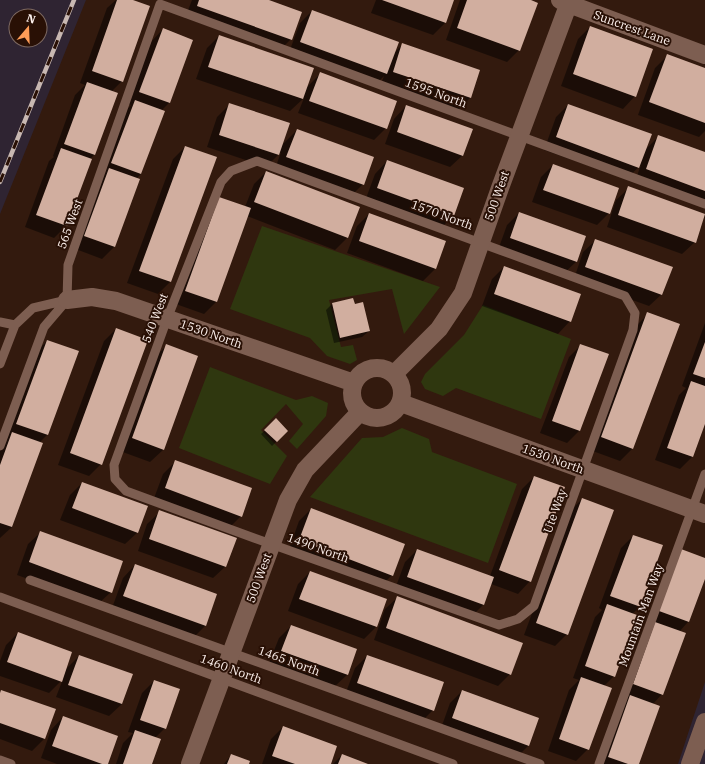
<svg xmlns="http://www.w3.org/2000/svg" width="705" height="764" font-family="'IBM Plex Serif',serif">
  <style>
    .commercial { fill: #2f2432; fill-rule: evenodd }
    .green { fill: #2f370f }
    .shadow { fill: #0007 }
    .building { fill: #d1ae9f }
    .lines { fill: none; stroke-linecap: round; stroke-linejoin: round }
    .lane { stroke: #7d5e51; stroke-width: 9 }
    .street { stroke: #7d5e51; stroke-width: 18 }
    .rail-casing { stroke: #c8b8b2; stroke-width: 4.5 }
    .rail { stroke: #291005; stroke-width: 3; stroke-dasharray: 9; stroke-linecap: butt }
    .labels { text-anchor: middle; stroke-width: 4; stroke-linejoin: round; paint-order: stroke }
    .street-label { font-size: 12px; fill: #fef2ee; stroke: #291005 }
  </style>
  <rect width="100%" height="100%" fill="#331a0e"/>
  <path class="commercial" d="M0,0h86l-86,214zM16,16h24v24h-24z
    M705,682v82h-27z"/>
  <path class="green" d="M262,226l178,61 -36,47 -12,-45 -63,11 12,47 12,-2 4,15 -7,4 -23,-8 -17,-18 -80,-29z
    M483,305l88,34 -30,80 -85,-31 -13,8 -18,-7 -4,-7 4,-8 39,-39z
    M210,367l86,33 16,-4 16,7 -2,13 -29,33 -8,-8 14,-17 -17,-20 -25,26 26,26 -17,28 -91,-36z
    M402,428l27,11 3,13 85,32 -29,79 -178,-66 52,-59 21,-1z"/>
  <path class="shadow" d="M116,0h14l-8,81 -11,11 6,2 -23,61 -4,4 -24,67 -12,12 -29,-11 24,-66 5,-4 -1,-1 22,-61 10,-10 -5,-2 27,-75z
    M192,0h74l25,39 -12,12 -94,-33z
    M376,0h77l-8,23 -12,12 -62,-22z
    M460,0h68l-9,50 -12,12 -61,-22z
    M312,11l82,42 9,-9 76,27 -9,27 -12,12 -77,-26 3,-8 -10,10 -86,-31 12,-32z
    M590,27l45,69 -12,13 -62,-23 17,-47z
    M163,29l29,11 -23,63 -8,8 -20,63 -5,5 -22,68 -12,12 -29,-11 50,-135 8,-8 -3,-1 23,-62z
    M219,36l87,52 14,-14 66,54 -12,12 -76,-27 6,-15 -14,13 -94,-32 11,-31z
    M667,56l38,13v62l-6,6 -61,-22 17,-47z
    M230,104l52,41 15,-15 66,54 -12,12 -76,-27 6,-17 -15,15 -59,-20 10,-30z
    M568,105l76,46 15,-15 46,17v54l-70,-26 6,-16 -15,14 -82,-29 12,-33z
    M406,106l57,49 -13,12 -65,-23 9,-25z
    M185,147l31,11 -46,124 -12,12 -31,-11 46,-124z
    M387,161l76,28 -10,27 -12,12 -76,-27 10,-27z
    M553,165l56,48 -12,12 -65,-23 9,-25z
    M266,172l92,35 -11,31 -12,12 -88,-34 -31,86 -12,12 -31,-11 47,-105 25,9 9,-23z
    M629,188l66,54 -13,12 -75,-27 9,-27z
    M519,213l66,23 -9,26 -13,12 -65,-24 9,-25z
    M369,214l66,55 -12,12 -76,-28 10,-27z
    M596,240l66,54 -13,12 -75,-27 9,-27z
    M504,267l66,54 -12,13 -76,-28 10,-27z
    M332,304l37,27 -7,6 -28,6 -8,-33z
    M648,314l30,11 -46,124 -12,12 -30,-11 46,-124z
    M705,323v98l-13,36 -12,12 -25,-9 24,-65 7,-7 -4,-2z
    M116,329l-15,135 -12,12 -31,-11 46,-124z
    M47,341v94l-8,8 -27,84 -12,11v-92l8,-9 -3,-1 30,-83z
    M167,345l30,11 -34,94 -13,12 -30,-11 34,-93z
    M581,345l26,10 -28,76 -12,12 -27,-10 29,-76z
    M276,420l11,11 -15,15 -11,-12z
    M175,462l66,54 -12,12 -76,-27 10,-27z
    M534,477l-4,104 -12,13 -27,-10 -8,21 -12,12 -76,-28 10,-27 12,-12 73,26 32,-87z
    M82,483l56,49 -13,12 -65,-24 10,-25z
    M582,499l-15,135 -12,12 -31,-11 46,-124z
    M311,509l81,66 -12,12 -92,-35 11,-31z
    M160,512l66,54 -13,12 -75,-27 9,-27z
    M41,532l70,60 -13,12 -81,-29 11,-31z
    M633,536l29,10 -22,61 -8,7 -18,62 -10,10 -16,63 -12,12 -28,-10 21,-61 10,-10 -6,-2 22,-61 7,-7 -3,-2 22,-60z
    M705,559v17l-17,46 -9,10 -17,62 -9,10 -15,60h-40l71,-201z
    M135,565l81,30 -11,31 -12,12 -81,-30 11,-30z
    M310,572l66,55 -12,12 -76,-28 10,-27z
    M398,597l112,77 -12,12 -124,-46 11,-31z
    M291,626l65,24 -9,25 -13,12 -65,-24 10,-25z
    M18,633l47,37 14,-14 43,48 -13,12 -53,-19 7,-18 -14,14 -49,-17v-15l6,-16z
    M367,656l66,54 -12,12 -76,-27 10,-27z
    M154,681l11,47 -10,10 -4,26h-35l7,-21 10,-10 -5,-1 14,-39z
    M2,691l42,48 -12,12 -32,-12v-47z
    M462,691l76,28 -10,27 -12,12 -76,-27 10,-28z
    M63,717l44,47h-50l-16,-6 10,-28z
    M283,727l47,37h-68l9,-25z
    M231,755l17,9h-24z
    M342,755l24,9h-33z"/>
  <path class="building" d="M117,0h16l17,6 -27,76 -31,-11z
    M199,0h70l33,12 -10,28 -95,-34z
    M382,0h72l-8,23z
    M467,0h64l7,3 -18,48 -63,-23z
    M312,10l87,32 -12,32 -87,-32z
    M590,26l63,23 -17,48 -63,-23z
    M163,28l30,12 -23,63 -31,-11z
    M219,35l95,33 -11,31 -95,-32z
    M402,43l78,27 -9,28 -78,-26z
    M667,54l38,14v55l-56,-21z
    M320,72l77,29 -10,28 -78,-28z
    M87,82l31,11 -23,62 -31,-11z
    M135,100l30,11 -24,63 -30,-11z
    M229,103l61,20 -11,32 -60,-20z
    M568,104l84,30 -13,34 -83,-31z
    M406,105l67,24 -10,27 -66,-24z
    M297,129l77,28 -10,28 -78,-28z
    M658,135l47,17v39l-59,-22z
    M185,146l32,11 -46,125 -32,-11z
    M61,148l31,11 -25,67 -31,-11z
    M387,160l77,28 -10,28 -77,-28z
    M553,164l66,24 -9,26 -67,-24z
    M109,168l31,11 -25,68 -31,-11z
    M266,171l94,36 -12,31 -94,-36z
    M628,186l77,28 -9,29 -78,-28z
    M219,197l32,11 -34,94 -32,-11z
    M519,212l67,24 -9,26 -67,-24z
    M369,213l77,28 -10,28 -77,-28z
    M595,239l78,28 -11,28 -77,-28z
    M504,266l77,28 -10,28 -77,-28z
    M353,298l2,6 8,-2 7,29 -30,7 -8,-35z
    M647,312l33,12 -47,125 -32,-12z
    M116,328l32,12 -46,125 -32,-12z
    M47,340l32,11 -31,84 -32,-11z
    M705,342v36l-12,-4z
    M166,344l32,12 -34,94 -32,-12z
    M580,344l29,10 -29,77 -28,-10z
    M691,381l14,5v38l-12,33 -26,-9z
    M276,418l12,13 -11,11 -13,-12z
    M12,432l31,11 -31,84 -12,-4v-58z
    M175,460l77,28 -10,29 -77,-29z
    M534,476l31,11 -34,95 -32,-12z
    M82,482l66,24 -10,27 -66,-25z
    M582,498l32,12 -46,125 -32,-12z
    M311,508l94,36 -12,32 -94,-36z
    M159,510l78,28 -11,29 -77,-28z
    M40,531l83,30 -11,32 -83,-31z
    M633,535l30,10 -22,62 -31,-11z
    M417,549l77,28 -10,28 -77,-28z
    M681,549l24,9v21l-16,43 -30,-11z
    M135,564l82,30 -11,32 -83,-30z
    M310,571l77,28 -10,28 -78,-28z
    M397,596l126,47 -12,32 -125,-47z
    M607,604l30,11 -22,62 -30,-11z
    M655,622l31,11 -23,62 -30,-11z
    M291,625l66,24 -9,26 -67,-24z
    M18,632l54,20 -10,30 -55,-20z
    M79,655l54,19 -11,30 -54,-19z
    M367,655l77,27 -10,29 -77,-28z
    M581,677l31,11 -23,62 -30,-11z
    M154,680l26,9 -14,40 -26,-9z
    M1,690l55,19 -11,30 -45,-16v-30z
    M462,690l77,28 -10,28 -77,-28z
    M630,695l30,11 -21,58h-11l-20,-7z
    M63,716l55,20 -10,28h-6l-50,-18z
    M283,726l54,20 -6,18h-36l-23,-8z
    M135,730l26,9 -9,25h-29z
    M231,754l19,7 -1,3h-22z
    M342,754l26,10h-30z"/>
  <g class="lines">
    <path class="lane" d="M257,161l368,135 10,17 -2,17 -99,276 -16,13 -19,6 -245,-87 -128,-47 -11,-12 -1,-14 53,-146 54,-137 10,-11z
      M0,322l15,3
      M0,364l15,-39 18,-17 34,-8
      M0,446l44,-119 23,-27 1,-35 92,-261 545,200
      M30,580l510,184
      M0,597l453,167
      M0,760l11,4
      M599,764l106,-290"/>
    <path class="street" d="M560,0l9,4 136,51
      M67,300l25,-3 24,4 238,82
      M352 393a25 25 0 1 1 50 0a25 25 0 1 1-50 0Z
      M394,374l45,-45 24,-36 37,-105 70,-188
      M401,403l304,111
      M190,764l98,-264 17,-30 55,-58
      M690,764l15,-42"/>
    <g class="rail-casing">
      <path id="rail" d="M0,182l74,-182"/>
    </g>
    <use href="#rail" class="rail"/>
  </g>
  <g class="labels">
    <g class="street-label">
      <text transform="translate(632 28) rotate(20)" y="4">Suncrest Lane</text>
      <text transform="translate(436 93) rotate(20)" y="4">1595 North</text>
      <text transform="translate(497 196) rotate(-71)" y="4">500 West</text>
      <text transform="translate(442 215) rotate(20)" y="4">1570 North</text>
      <text transform="translate(70 224) rotate(-70)" y="4">565 West</text>
      <text transform="translate(155 318) rotate(-69)" y="4">540 West</text>
      <text transform="translate(211 334) rotate(19)" y="4">1530 North</text>
      <text transform="translate(553 459) rotate(20)" y="4">1530 North</text>
      <text transform="translate(555 511) rotate(-70)" y="4">Ute Way</text>
      <text transform="translate(318 548) rotate(20)" y="4">1490 North</text>
      <text transform="translate(259 578) rotate(-70)" y="4">500 West</text>
      <text transform="translate(641 615) rotate(-70)" y="4">Mountain Man Way</text>
      <text transform="translate(289 661) rotate(20)" y="4">1465 North</text>
      <text transform="translate(231 669) rotate(20)" y="4">1460 North</text>
    </g>
  </g>
  <g transform="translate(28 28) rotate(19)"><circle r="19" fill="#291005" stroke="#7e6a62"/>
  <path d="M0-3L7 15L0 10L-7 15Z" fill="#fe9c57"/>
  <text y="-6" font-size="11" font-weight="bold" text-anchor="middle" fill="#fef2ee">N</text>
  </g>
</svg>
